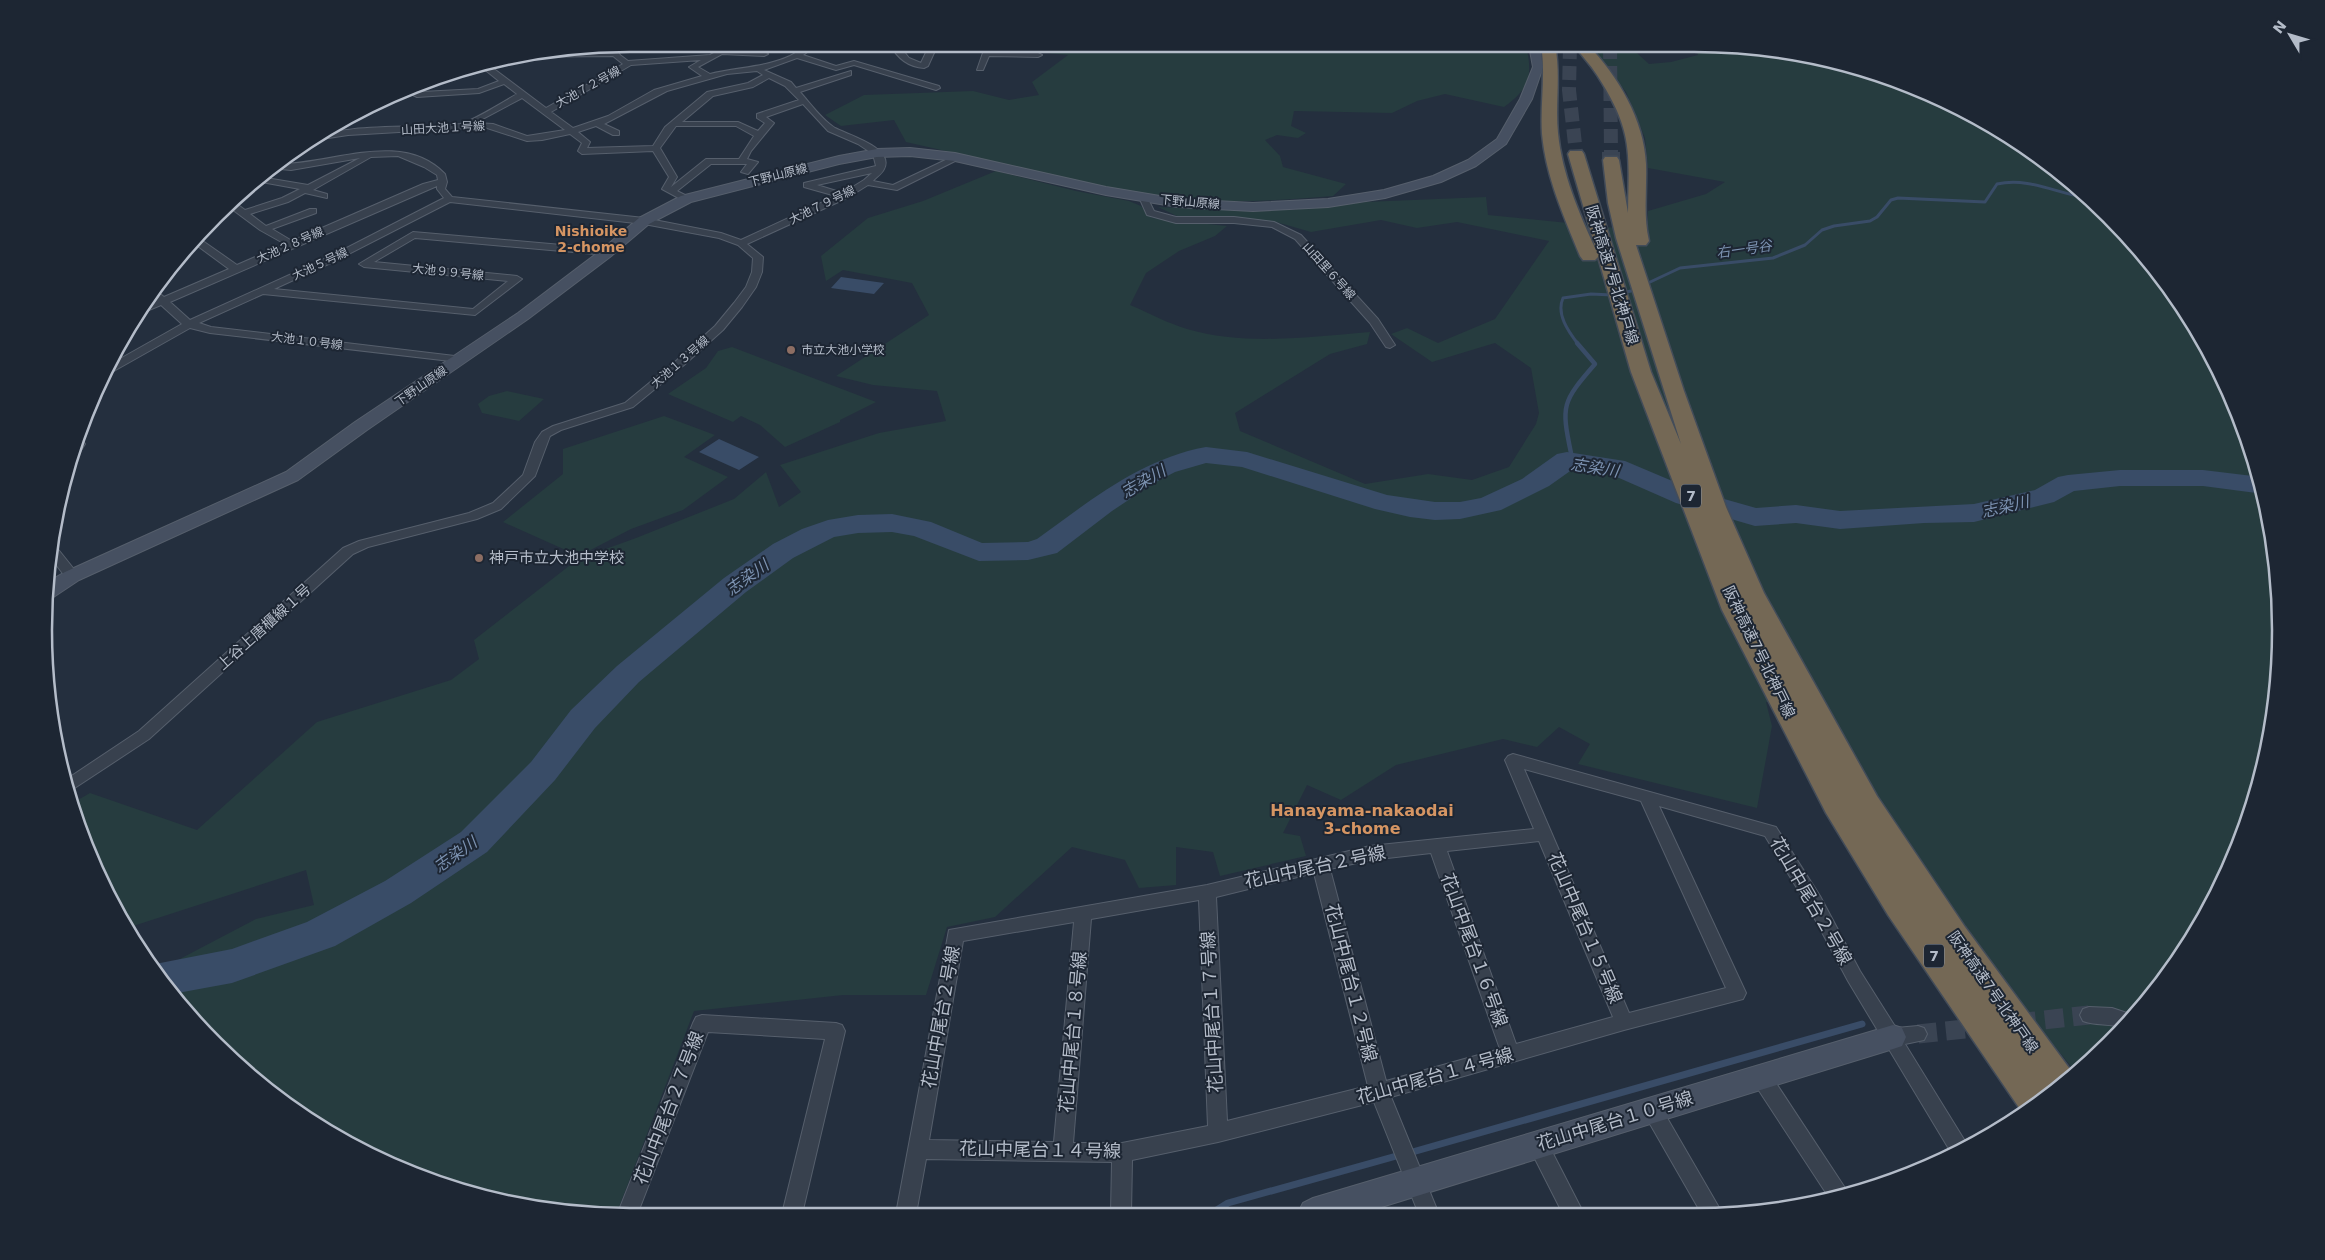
<svg xmlns="http://www.w3.org/2000/svg" width="2325" height="1260" font-family="'DejaVu Sans','Noto Sans JP',sans-serif">
  <style>
    .green { fill: #263c3f }
    .water { fill: #394c67 }
    .lines { fill: none; stroke-linecap: round; stroke-linejoin: round }
    .stream-far2 { stroke: #394c67; stroke-width: 3 }
    .stream-far1 { stroke: #394c67; stroke-width: 4.5 }
    .stream { stroke: #394c67; stroke-width: 7 }
    .river { fill: #394c67; fill-rule: evenodd }
    .street-tunnel { stroke: #3a4453; stroke-width: 19; stroke-dasharray: 19 9; stroke-linecap: butt }
    .highway-tunnel-far1 { stroke: #3a4453; stroke-width: 14; stroke-dasharray: 14 7; stroke-linecap: butt }
    .highway-tunnel { stroke: #3a4453; stroke-width: 18; stroke-dasharray: 18 9; stroke-linecap: butt }
    .street-casing { stroke: #565f6c; stroke-width: 2 }
    .secondary-casing { stroke: #565f6c; stroke-width: 2 }
    .highway-casing { stroke: #434c59; stroke-width: 3 }
    .street { fill: #38414e; fill-rule: evenodd }
    .secondary { fill: #465061; fill-rule: evenodd }
    .highway { fill: #746855; fill-rule: evenodd }
    .education-dot { fill: #8d6e63; stroke: #1d2633; stroke-width: 2 }
    .labels { text-anchor: middle; stroke-width: 4; stroke-linejoin: round; paint-order: stroke }
    .far-street-label { font-size: 12px; fill: #b4bcc9; stroke: #1d2633 }
    .far-poi-label { font-size: 12px; fill: #b4bcc9; stroke: #1d2633; text-anchor: start }
    .far-neighbourhood-label { font-size: 14px; font-weight: bold; fill: #d59563; stroke: #1d2633 }
    .far-water-label { font-size: 14px; font-style: italic; fill: #7c92b1; stroke: #1d2633 }
    .shield { fill: #1d2633; stroke: #878f9c; stroke-width: 1 }
    .shield-label { font-size: 14px; font-weight: bold; fill: #b4bcc9 }
    .street-label { font-size: 15px; fill: #b4bcc9; stroke: #1d2633 }
    .poi-label { font-size: 15px; fill: #b4bcc9; stroke: #1d2633; text-anchor: start }
    .water-label { font-size: 16px; font-style: italic; fill: #7c92b1; stroke: #1d2633 }
    .neighbourhood-label { font-size: 16px; font-weight: bold; fill: #d59563; stroke: #1d2633 }
    .near-street-label { font-size: 18px; fill: #b4bcc9; stroke: #1d2633 }
    .rim { fill: none; stroke: #b4bcc9; stroke-width: 2.5 }
  </style>
  <rect width="100%" height="100%" fill="#242f3e"/>
  <path class="green" d="M1015,44l511,1c7,31 4,43 -22,62l-59,-13 -28,7 -25,12 -98,-2 -3,15 15,7 -8,5 -21,-3 -12,5 15,16 3,11 63,17 -13,12c-51,4 -102,8 -152,2 -90,-10 -186,-36 -275,-56l-12,-22 -53,6 -16,-11 39,-20 109,-4 36,9 30,-5 -7,-13 36,-27 -50,-5z
    M1588,45h40l21,19 22,-2 27,-7 -3,-10h38l114,19 141,58 93,67 79,84 61,97 40,108 19,113 -4,115 -26,112 -47,105 -67,94 -62,53 -156,-190 -98,-177 -54,-1 6,24 -15,82 -179,-44 12,-20 -31,-17 -22,20 -34,-8 -107,26 -55,35 -34,-15 -24,48 17,3 6,20 -86,20 -7,-24 -37,-5v38l-37,3 -14,-28 -53,-13 -77,70 -48,10 -21,68h-83l-149,16 -78,204h-24l-114,-19 -141,-58 -64,-43 -84,-78 -34,-45 101,-53 58,-14 -8,-35 -179,58 -39,-73 -17,-51 19,-11 107,37 120,-108 134,-42 28,-21 -5,-19 104,-81 58,-21 98,-39 32,-27 13,35 22,-15 -21,-27 99,-32 67,-12 -9,-30 -64,-6 -37,-9 93,-61 -17,-32 -69,-13 -17,11 -5,-25 47,-38 55,-17 73,-30 80,20 53,10 12,5 11,12 75,8 -12,10 -36,15 -33,22 -16,32c19,8 37,18 57,24 58,17 123,8 183,3l-3,12 -37,10 -95,59 5,18 125,53 63,-10 44,6 37,-13 27,-43 3,-11 -8,-45 -36,-25 -63,19 -41,-28 16,-6 31,15 57,-24 54,-78 -92,-19 -40,6 -36,-8 -70,12 -35,-10 -97,-5 -21,-10 61,3h72l74,-8 121,-5 2,18 159,16 1,-20 58,-17 19,-12 -77,-14 -3,-30 -19,-46z
    M732,347l144,55 -36,18v2l-55,25 -25,-22 -19,-9 -8,6 -65,-28 38,-26 12,-17z
    M507,391l37,8 -25,22 -37,-8 -4,-9 11,-8z
    M664,416l51,19 -31,22 44,20 -45,33 -52,19 -52,27 -76,-34 60,-48v-25z"/>
  <path class="water" d="M841,277l43,6 -10,11 -43,-6z
    M719,439l40,18 -20,13 -40,-18z"/>
  <g class="lines">
    <path class="stream-far2" d="M1578,344c-10,-13 -22,-30 -15,-46l28,-4 21,1 19,-4 49,-23 93,-10 32,-13 17,-15 12,-4 36,-5 7,-4 14,-17 7,-2 87,4 12,-18c33,-7 60,10 92,14"/>
    <path class="stream-far1" d="M1567,460l4,-7c-10,-48 -9,-51 24,-89l-18,-21"/>
    <path class="stream" d="M1409,1153l453,-129
      M1212,1213l16,-10 172,-48"/>
    <path class="river" d="M1206,447l41,5 140,43 48,7h25l21,-4 41,-19 35,-25 10,-2 58,9 71,30 60,17 40,-3 44,6 134,-7 61,-14 23,-13 10,-2 52,-5h83l58,7 3,17 -61,-8h-83l-46,5 -20,11 -80,20 -50,1 -84,6 -44,-6 -41,3 -79,-23 -66,-29 -37,-5 -24,17 -48,24 -41,9 -25,1 -25,-3 -35,-8 -133,-42 -36,-4 -31,9 -21,11 -42,28 -55,42 -29,7 -49,1 -65,-25 -22,-4 -34,1 -24,4 -41,21 -47,34 -107,90 -44,46 -40,52 -68,72 -76,51 -76,43 -103,37 -60,11 -22,-29 82,-16 75,-27 78,-41 76,-49 70,-70 40,-52 46,-44 107,-88 49,-34 29,-15 26,-9 30,-5 34,-1 39,8 51,21 46,-1 9,-3c53,-38 103,-80 169,-92z"/>
    <path class="street-tunnel" d="M2017,1023l72,-8
      M1918,1034l66,-7"/>
    <path class="highway-tunnel-far1" d="M1570,45l-1,45 7,63
      M1610,45l1,108"/>
    <path class="highway-tunnel" d="M1576,152v2
      M1611,160v-8"/>
    <g class="street-casing">
      <path id="street" d="M723,44h8l-2,6 35,2 4,2 -4,2 -42,-2 -24,13 12,7c27,-7 54,-6 80,-18 10,-5 17,-12 29,-12l-16,11 33,11 18,-5 85,25 1,2 -4,2 -82,-25 -18,5 -39,-12 -33,12 27,12 5,6 55,-17v4l-51,17c10,11 22,28 35,36 13,7 60,20 49,41 -2,5 -8,8 -11,12l20,4 61,-29 7,2 -64,32 -29,-5 -21,13 -100,46 16,13 -1,15 -6,15 -14,20 -19,23 -39,35 -51,42 -72,23 -11,6 -15,40 -34,33 -24,10 -109,28 -15,7 -204,185 -82,54 -3,-12 75,-50 204,-183 16,-7 110,-28 24,-10 30,-28 12,-33 7,-10 11,-6 72,-23 51,-42 39,-35 19,-23 12,-16 6,-15 1,-14 -15,-13 -19,-7 -75,-14 -194,-22 -115,59 -61,28 199,20 35,-28 -144,-14 -5,-3 54,-32 194,17 5,3 -5,3 -192,-17 -41,24 143,14 5,3 -47,36 -212,-21 -64,29 12,4 252,30v4l-4,1 -249,-29 -20,-5 -78,44 -6,1 5,-9 71,-40 -21,-19 -24,10 4,-8 15,-6 -6,-6 4,-6 10,8 65,-28 -38,-28 6,-4 40,28 48,-21 -25,-14 -31,-23 5,-5 11,8 37,-12 18,-9 -44,-8 4,-4 48,8 52,-27 -69,12 -21,-2 5,-4c54,2 126,-36 170,10l2,8 -2,7 7,8 192,21 77,15 20,7 95,-44 -32,-9v-4l72,-17 -3,-12 -15,-10 -30,-13 -25,-27 -37,13 8,6 -23,28 -4,8 11,3 -10,12 -7,-2 6,-8h-36l-34,27 12,6v4l-3,1 -24,-13 7,-12 -16,-26 -71,3 -4,-3 4,-8 -12,-9 -28,6 -15,1 -43,-14 -136,8 -39,6c28,-19 114,-12 151,-17 11,-2 45,-23 57,-30l-13,-10 -25,9 -62,4 -4,-2 3,-6 -4,-1 6,-3 5,1 -1,6 56,-3 21,-8 -20,-16 7,-2 60,45 77,-44 -10,-8 -104,1 7,-2 95,-3 -4,-6 7,-1 6,10 8,6 82,-6 13,-7zM701,60l-12,7 13,9 -48,14 -46,26 -35,12 -22,-16 80,-47zM757,71l6,4 -15,8 -41,9 -42,35 -12,19 -66,2 3,-6 -12,-10 18,-6 17,9h6v-4l-15,-7 63,-33 60,-17zM769,78l16,8 14,14 -42,14v4l8,5 -7,8 -20,-9h-56l31,-26 40,-9zM522,98l43,32 -38,6 -34,-12 -18,-1zM676,126h60l18,10 -15,23h-33l-35,28 6,-10 -17,-29zM398,156l26,11 13,8 1,5 -15,4 -131,57 -20,-12 44,-16v-4h-6l-44,17 -16,-12 38,-12 17,-9 22,5v-4l-14,-4 58,-33zM872,173l-8,7 -21,13 -26,-8zM437,186v3l7,9 -115,59 -139,63 -20,-18z
        M890,44h8l11,14 12,5 9,-19h8l-10,22 -4,2c-15,-1 -27,-10 -34,-24z
        M986,44h8l-4,8 48,1 4,2 -4,2 -49,-1 -6,14h-6z
        M373,107h3v4l-18,4 -3,-1z
        M1140,195h6l8,16 22,6h58l40,5 27,13 77,84 17,26 -5,3 -4,-1 -16,-24 -75,-84 -23,-12 -38,-4h-58l-29,-8 -8,-18z
        M78,437l3,1 4,6 -9,14h-5z
        M52,547l5,1 20,25 2,3 -2,3h-10l-16,-21z
        M1513,754l263,73 44,69 40,75 36,57 22,-2 6,2 3,6 -3,6 -19,4 63,102 -16,8 -104,-173 -40,-75 -43,-70 -106,-30 87,187 -3,6 -119,31 -233,67 47,115h-20l-44,-110 -156,40 -86,18 -1,53h-20l1,-51 -186,-3 -10,55h-20l53,-284 258,-45 163,-39 164,-17 -29,-69 3,-4zM1524,769l117,32 85,187 -97,25zM1539,841l74,176 -97,27 -69,-193zM1431,853l69,196 -114,32 -56,-212 40,-9zM1314,873l54,213 -141,35 -11,-224zM1199,900l9,226 -86,17h-49l18,-224zM1074,922l-20,220 -125,-2 34,-199z
        M2089,1007l23,1 24,8 -13,12c-13,-5 -27,-2 -40,-7l-3,-6 3,-6z
        M702,1015l134,8 6,2 3,6 -43,183h-20l43,-175 -117,-7 -71,183h-20l76,-192 3,-6z
        M1761,1068l7,3 79,120 -19,5 -74,-113 -2,-6 2,-6z
        M1652,1101l7,3 62,107h-21l-58,-101 3,-6z
        M1538,1136l7,2 38,74h-21l-34,-67 3,-7z"/>
    </g>
    <g class="secondary-casing">
      <path id="secondary" d="M1529,45h10l4,22 -11,32 -26,45 -30,22 -35,16 -56,16 -57,9 -75,4 -75,-4 -72,-12 -151,-34 -45,-5 -33,1 -38,7 -148,38 -42,22 -39,33 -82,62 -161,111 -69,50 -219,100 -27,18 -7,1 1,-16 19,-11 221,-100 69,-50 163,-109 82,-62 39,-33 42,-22 158,-40 38,-7 33,-1 45,5 151,34 72,12 75,4 75,-4 56,-9 49,-14 35,-16 29,-21 23,-40 13,-32z
        M1893,1025l9,3 4,9 -4,9 -9,3 -531,164h-64l5,-10 10,-5z"/>
    </g>
    <g class="highway-casing">
      <path id="highway" d="M1541,45h14c6,29 0,59 3,88 4,41 21,80 38,117l-28,-96 2,-3h12l2,3 67,218 30,72 -65,-206 -8,-35 -5,-43 2,-3h12l2,3 9,53c1,-63 5,-82 -31,-138 -7,-11 -16,-20 -23,-30h14c30,31 56,75 58,119 1,26 -3,51 3,77l-3,4h-10l48,146 42,116 38,86 113,203 88,131 107,145 -48,43 -136,-200 -62,-102 -104,-203 -91,-238 -33,-115 -3,3h-12l-3,-4c-16,-39 -34,-79 -38,-122 -2,-30 4,-60 -1,-89z"/>
    </g>
    <use href="#street" class="street"/>
    <use href="#secondary" class="secondary"/>
    <use href="#highway" class="highway"/>
  </g>
  <g class="education-dot">
    <circle cx="791" cy="350" r="5"/>
    <circle cx="479" cy="558" r="5"/>
  </g>
  <g class="labels">
    <g class="far-street-label">
      <text transform="translate(588 87) rotate(-29)" y="4">大池７２号線</text>
      <text transform="translate(443 128) rotate(-3)" y="4">山田大池１号線</text>
      <text transform="translate(778 175) rotate(-14)" y="4">下野山原線</text>
      <text transform="translate(1190 202) rotate(5)" y="4">下野山原線</text>
      <text transform="translate(822 205) rotate(-26)" y="4">大池７９号線</text>
      <text transform="translate(290 245) rotate(-24)" y="4">大池２８号線</text>
      <text transform="translate(320 264) rotate(-25)" y="4">大池５号線</text>
      <text transform="translate(1329 271) rotate(48)" y="4">山田里６号線</text>
      <text transform="translate(448 272) rotate(6)" y="4">大池９９号線</text>
      <text transform="translate(307 341) rotate(7)" y="4">大池１０号線</text>
      <text transform="translate(680 362) rotate(-41)" y="4">大池１３号線</text>
      <text transform="translate(421 386) rotate(-35)" y="4">下野山原線</text>
    </g>
    <g class="far-poi-label">
      <text x="801" y="354">市立大池小学校</text>
    </g>
    <g class="far-neighbourhood-label">
      <text x="591" y="236">Nishioike<tspan x="591" dy="16">2-chome</tspan></text>
    </g>
    <g class="far-water-label">
      <text transform="translate(1744 249) rotate(-8)" y="5">右一号谷</text>
    </g>
    <g class="shield">
      <rect x="1681" y="484.5" width="20" height="23" rx="4"/>
      <rect x="1924" y="944.5" width="20" height="23" rx="4"/>
    </g>
    <g class="shield-label">
      <text x="1691" y="501">7</text>
      <text x="1934" y="961">7</text>
    </g>
    <g class="street-label">
      <text transform="translate(1612 275) rotate(73)" y="5">阪神高速7号北神戸線</text>
      <text transform="translate(264 627) rotate(-42)" y="5">上谷上唐櫃線１号</text>
      <text transform="translate(1759 652) rotate(64)" y="5">阪神高速7号北神戸線</text>
      <text transform="translate(1993 992) rotate(55)" y="5">阪神高速7号北神戸線</text>
    </g>
    <g class="poi-label">
      <text x="489" y="563">神戸市立大池中学校</text>
    </g>
    <g class="water-label">
      <text transform="translate(1595 467) rotate(9)" y="6">志染川</text>
      <text transform="translate(1143 481) rotate(-30)" y="6">志染川</text>
      <text transform="translate(2005 506) rotate(-13)" y="6">志染川</text>
      <text transform="translate(747 577) rotate(-36)" y="6">志染川</text>
      <text transform="translate(455 854) rotate(-35)" y="6">志染川</text>
    </g>
    <g class="neighbourhood-label">
      <text x="1362" y="816">Hanayama-nakaodai<tspan x="1362" dy="18">3-chome</tspan></text>
    </g>
    <g class="near-street-label">
      <text transform="translate(1315 867) rotate(-12)" y="6">花山中尾台２号線</text>
      <text transform="translate(1811 901) rotate(60)" y="6">花山中尾台２号線</text>
      <text transform="translate(1585 928) rotate(67)" y="6">花山中尾台１５号線</text>
      <text transform="translate(1474 950) rotate(70)" y="6">花山中尾台１６号線</text>
      <text transform="translate(1351 983) rotate(76)" y="6">花山中尾台１２号線</text>
      <text transform="translate(1212 1012) rotate(-93)" y="6">花山中尾台１７号線</text>
      <text transform="translate(941 1017) rotate(-80)" y="6">花山中尾台２号線</text>
      <text transform="translate(1073 1032) rotate(-85)" y="6">花山中尾台１８号線</text>
      <text transform="translate(1435 1076) rotate(-16)" y="6">花山中尾台１４号線</text>
      <text transform="translate(669 1108) rotate(-69)" y="6">花山中尾台２７号線</text>
      <text transform="translate(1615 1121) rotate(-17)" y="6">花山中尾台１０号線</text>
      <text transform="translate(1040 1150) rotate(1)" y="6">花山中尾台１４号線</text>
    </g>
  </g>
  <path d="M0 0H2325V1260H0ZM630 52H1694A578 578 0 0 1 2272 630V630A578 578 0 0 1 1694 1208H630A578 578 0 0 1 52 630V630A578 578 0 0 1 630 52Z" fill="#1d2633" fill-rule="evenodd"/>
  <path class="rim" d="M630 52H1694A578 578 0 0 1 2272 630V630A578 578 0 0 1 1694 1208H630A578 578 0 0 1 52 630V630A578 578 0 0 1 630 52Z"/>
  <g transform="translate(2290 35) rotate(308)" stroke="#1d2633" stroke-width="4" paint-order="stroke">
  <path d="M0-4L9 19L0 12L-9 19Z" fill="#b4bcc9"/>
  <text y="-8" font-size="14" font-weight="bold" text-anchor="middle" fill="#b4bcc9">N</text>
  </g>
</svg>
